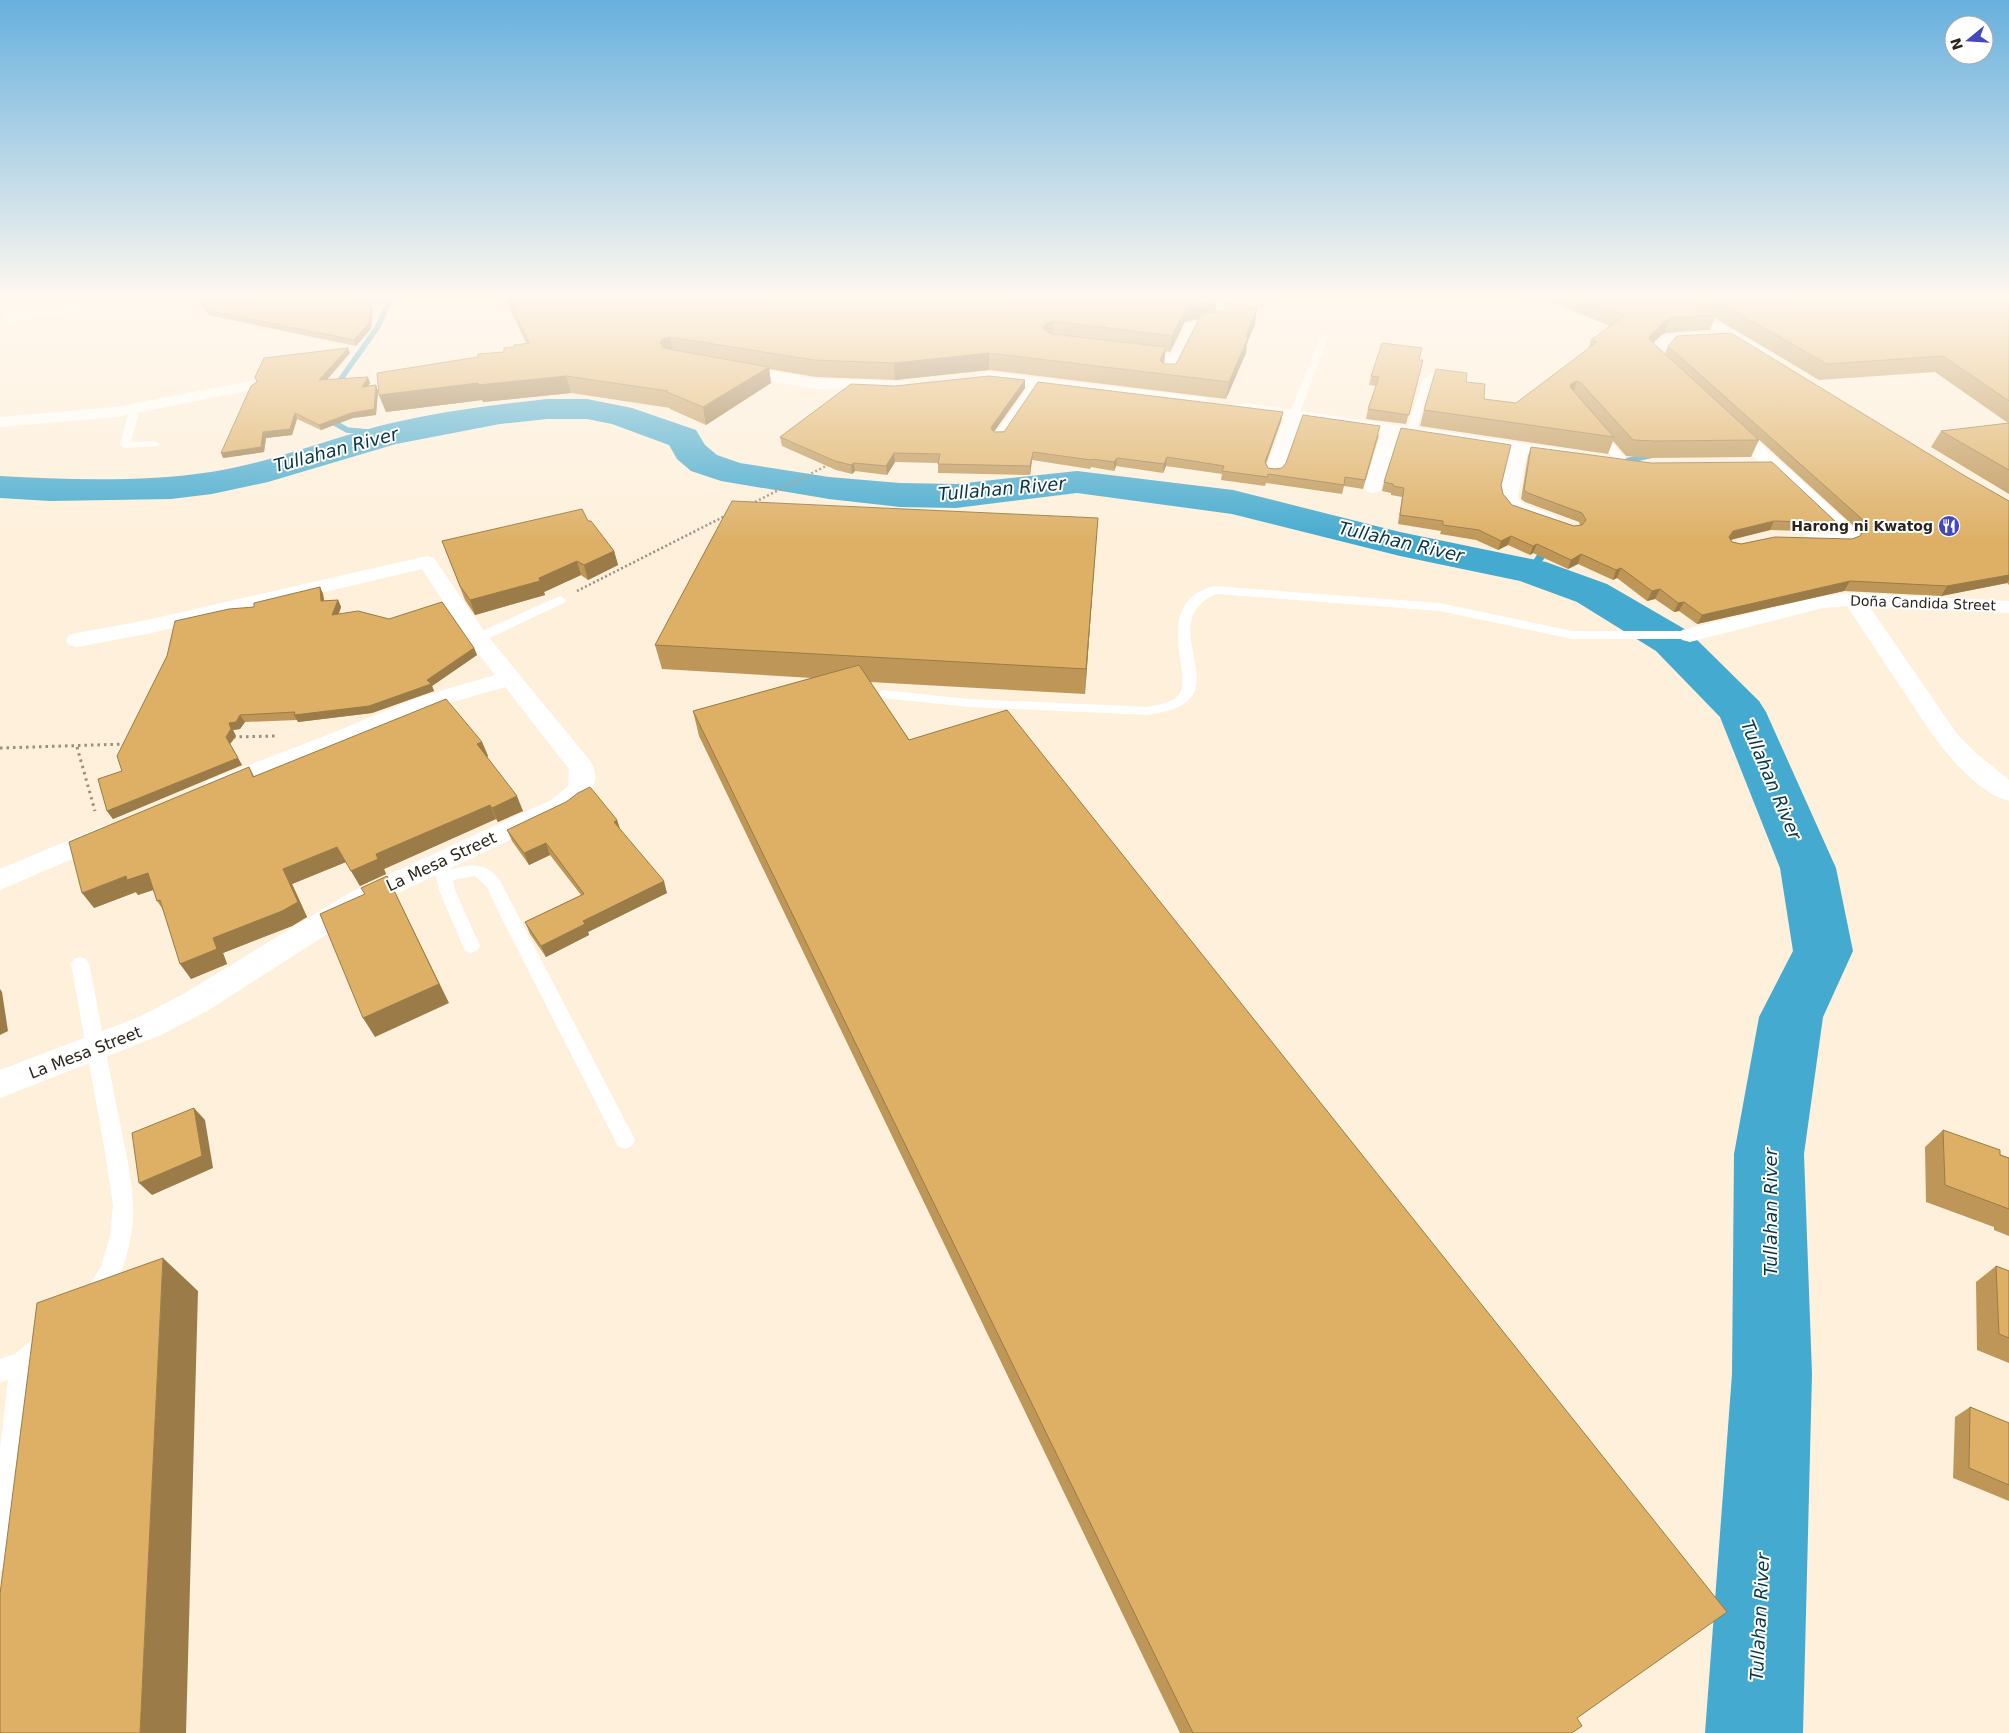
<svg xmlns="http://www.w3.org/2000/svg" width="2009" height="1733" font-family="'DejaVu Sans',sans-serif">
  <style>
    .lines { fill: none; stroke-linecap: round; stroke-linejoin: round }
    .stream-far1 { stroke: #45aacf; stroke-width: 5.5 }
    .stream { stroke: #45aacf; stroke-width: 8 }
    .river { fill: #45aacf; fill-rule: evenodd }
    .path-far2 { stroke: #998f7f; stroke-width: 2; stroke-dasharray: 1 2.5; stroke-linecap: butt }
    .path-far1 { stroke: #998f7f; stroke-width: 2.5; stroke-dasharray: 2 2.5; stroke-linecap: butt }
    .path { stroke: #998f7f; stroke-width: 3; stroke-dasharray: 2.5 4; stroke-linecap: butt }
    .lane { fill: #fff; fill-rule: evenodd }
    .street { fill: #fff; fill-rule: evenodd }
    .secondary { fill: #fff; fill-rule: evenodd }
    .wall { fill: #be9758; fill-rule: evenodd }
    .shaded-wall { fill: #9b7b47 }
    .building { fill: #ddb066; stroke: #9b7b47 }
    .labels { text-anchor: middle; stroke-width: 4; stroke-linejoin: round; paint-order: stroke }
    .far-poi-label { font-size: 14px; font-weight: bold; fill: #2b241a; stroke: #fff; text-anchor: end }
    .far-street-label { font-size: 14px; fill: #2b241a; stroke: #fff }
    .street-label { font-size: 16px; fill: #2b241a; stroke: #fff }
    .water-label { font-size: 18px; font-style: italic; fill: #053443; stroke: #fff }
  </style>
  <rect width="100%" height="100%" fill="#fef0db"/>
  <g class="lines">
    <path class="stream-far1" d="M333,390l44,-62 12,-26 -30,-4
      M326,418l21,12 43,4
      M1616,463l37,-8"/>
    <path class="stream" d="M1531,571l16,-24"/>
    <path class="river" d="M547,399h40l45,9 64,22 9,15 12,10 23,8 89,14 71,6 56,1 121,-13 156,19 167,42 146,30 61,22 81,47 71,70 7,11 70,156 17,83 -30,66 -19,137 8,220 -9,359h-98l27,-359 2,-220 25,-137 34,-66 -13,-83 -60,-151 -64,-66 -79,-49 -57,-21 -120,-25 -168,-42 -155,-21 -121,15 -56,-1 -71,-8 -108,-18 -30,-10 -14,-12 -8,-14 -57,-21 -25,-5h-40l-47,5 -104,20 -128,38 -56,12 -41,5 -121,2 -50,-3v-22c67,4 145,6 211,-4 58,-9 112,-31 168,-46 55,-14 112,-21 168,-27z"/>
    <path class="path-far2" d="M828,466l3,-2"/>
    <path class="path-far1" d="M751,504l79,-40
      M577,591l148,-75"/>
    <path class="path" d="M233,737l43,-1
      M77,747l18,64
      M0,748l126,-4"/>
    <path class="lane" d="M1325,331l4,3 -30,81 -1,2h-8l-1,-2 32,-81z
      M1438,370l5,3 -11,7 -16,52 -1,2h-8l-1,-2 17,-53z
      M1036,379l5,3 -39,57h-8l-1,-2 1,-2 39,-55z
      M135,406l5,3 -9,33 23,-1 5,3 -1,2 -33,2 -5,-3 10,-36z
      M1596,428l4,1 28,32 1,2 -1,2h-8l-28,-32 -1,-2 1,-2z
      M1214,586l226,17 132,28h118l7,4 -7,4h-118l-132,-28 -224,-17c-57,25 4,84 -31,109 -10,8 -25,9 -37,12l-179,-8 -86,-9 -7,-4 7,-4 86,9 179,8c10,-3 26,-4 32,-14 4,-8 2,-19 1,-27 -5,-35 -9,-69 33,-80z
      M560,596l6,4 -2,3 -81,38 -5,1 -7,-4 2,-3z
      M442,861l6,2 3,6c20,-4 33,-8 48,10l133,255 3,6 -3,6 -7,3 -7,-3 -118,-231 -13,-28 -12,-11 -22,4 2,10 25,56 -3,5 -6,2 -6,-2 -26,-61 -5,-23 2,-4z
      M80,957l6,2 3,5c10,50 19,100 29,150 6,30 14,61 15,91 2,28 -11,90 -40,102l-8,-3 -3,-8 19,-29 9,-31 3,-31 -9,-59 -33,-182 3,-5z
      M46,1332l8,3 3,8 -3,8 -21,18 -20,189 -4,9 -9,4v-121l8,-71 -8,4v-24l15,-5 23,-19z"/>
    <path class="street" d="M106,298h33l-7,4 -121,20 -5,-1 -2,-3 2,-3 5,-1z
      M1217,317l5,1 2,3 -2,3 -24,5 -24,50h-12l-2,-3 7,-14 -39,-4 -5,-2 -3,-3 3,-3 5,-2 43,6 16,-31z
      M1686,331l31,2 3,3 -3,3c-22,6 -36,-6 -55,15l19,21 -2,3h-12l-22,-24 16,-16z
      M734,365l82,14 86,2 6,2 2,3 -2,3 -6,2 -86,-2 -88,-16 -2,-3 2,-3z
      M987,372l213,25 6,1 2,4 -2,4 -6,1 -219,-27 -2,-3 2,-3z
      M250,381l6,2 2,3 -2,3 -140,28 -116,10v-10l116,-10z
      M1245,403l324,47 6,1 3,4 -3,4 -6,1 -42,-6 -9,41 1,5 5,4 31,12 3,4 -3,4c-12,3 -43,-8 -52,-18 -3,-3 -3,-7 -3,-11l10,-43 -112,-17 -16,52 -2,4 -7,2 -7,-2 -2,-4 17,-54 -81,-12 -17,50 -3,4 -6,1 -6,-1 -3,-4 19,-52 -45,-7 -2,-4 2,-4z
      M1728,418l6,1 123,112 3,4 -6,9 -7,2 -42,-3 -3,-4 3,-4 7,-2 25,1 -115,-107 -3,-4 3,-4z
      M427,556l7,2 52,76 105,128c13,21 -6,39 -22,50l-198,94 -164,105 -46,24 -161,63v-28l139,-53 46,-24 166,-101 200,-92 17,-14 1,-17 -64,-82 -73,21 -84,36 -123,49 -9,2 -9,-2 -4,-6 4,-6 123,-47 86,-36 79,-23 -25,-32 -48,-74 -275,65 -70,13 -8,-2 -3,-5 3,-5 8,-2 70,-13z
      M1853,593l156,8v12l-140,-7 88,128 21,21 31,25v21c-46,-13 -84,-78 -109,-115 -18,-27 -35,-53 -53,-80l-24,2 -133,34 -8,-2 -3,-5 3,-5 141,-34z
      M105,825l9,2 4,7 -4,7 -114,49v-21z"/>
    <path class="secondary" d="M1661,298h17l88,52 3,3 -3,3h-10z"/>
  </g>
  <path class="wall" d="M200,298l173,12 -2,19 -15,17 -148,-31z
    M506,298h704l6,14 8,-2 2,-8 29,22 -8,19 -1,10 -20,46 -237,-29 -94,10 -79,-3 -47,-8 2,14 -65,42 -36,-16v-1l-99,-15 -88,9 -1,-2 -96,12 -7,-17 99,-38 26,-5 22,-9 -18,-38zM1199,319l-23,45h-12l1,-13 5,1 15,-30z
    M1542,298h467v196l-78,-47 10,-16 67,-8 -73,-51 -116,8 -104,-62 -5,12 -45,3 -5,3 -7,7 12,11 3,-8 297,130 44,25v84l-2,-2 -66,13 -97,-5 -147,33 -18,-13 -5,1 -19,-13 -8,2 -30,-23 -4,2 -35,-16 -10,5 -35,-16 -3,2 -22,-10 -10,5 -22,-10 -36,-6 1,-3 -43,-7 4,-27 -11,-2v-2l-9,-2 2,-9 117,3 2,9 9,11 62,21 6,-1 -1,-3 -54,-20 -4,-3 7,-43 3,-9 306,76 -5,9 -62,-2 -39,10 1,2 9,2 111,-5 8,-3 1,-2 -3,-4 -174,-159 75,69 -8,17 -103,1 -22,-2 -13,-15 -5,13 -188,-28 4,-16 42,-28 18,17 32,4 72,-54 3,-9 19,-14z
    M350,353l-23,27 43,3 -2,3 8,-1 2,6 -2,24 -23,3 -32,12 -24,-11 -5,16 -26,3 -2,14 -41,6z
    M1419,360h4l-17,64 -40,-5 2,-10 8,-23 -7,-1 2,-9z
    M1025,380v8l-31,44 289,-20 -2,9 -15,43 2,4 7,1 7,-1 97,-33 -16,54 -19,-3 -2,8 -76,-11 -1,3 -44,-6 1,-6 -56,-8 -3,7 -47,-7 -2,5 -23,-4 -1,2 -58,-9 -2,15 -92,-2v-10l-43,-1 -8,13 -32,-4 -3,3 -16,-4 -54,-24 -2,-9 115,-51z
    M588,521l26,30 4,14 -30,15 -7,-5 -37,17 1,3 -70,20 -10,-15 -23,-59z
    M1096,542l-11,152 -215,-12 707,1036 -5,15h-392l-481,-997 -6,-25 119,-33 -150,-9 -7,-24z
    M320,587l3,7 1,7 14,-1 3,7 -2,7 135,34 3,7 -45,31 2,5 -62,22 -74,9 -1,-2 -52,2 -5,7 -7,1 3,6 -6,8 12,21 -129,54 -6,-8 15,-40 132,-164z
    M482,742l6,14 -1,1 36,54 -25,11 -2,-3 -112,50 2,5 -26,12 -14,-24 -54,22 15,33 -15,9 -69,27 4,11 -36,15 -29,-71 -5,-7 -4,-11 -15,5 -2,-3 -42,16 155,-141 5,9z
    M617,820l3,9 47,64 -79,39 1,3 -43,22 -16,-23 -5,-12 56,-27 -31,-40 -21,10 -17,-24 -5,-11z
    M1943,1130l66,28v78l-15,-6v-3l-68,-25 -1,-55z
    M1996,1266l13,5v92l-32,-13 -1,-68z
    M1970,1407l39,16v78l-56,-23 2,-61z"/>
  <path class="shaded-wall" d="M1217,300l-2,15 -30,7 -15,30 2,-16 15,-30z
    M371,304l2,6 -2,19 -15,17 -2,-6z
    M1257,308l-2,16 -8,19 -1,10 -20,46 3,-17z
    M1671,318l-6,15 -5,3 -16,17 5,-16 16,-16z
    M1053,321l-1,16 -9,-8 3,-6z
    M670,337l3,16 -7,2 -6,-13 3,-3z
    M1166,347l-2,17 -4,10v-14z
    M348,348l2,5 -28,32 -3,-5z
    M989,353v17l-94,10 -1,-17z
    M769,367l2,16 -65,42 -3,-18z
    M566,376l5,17 -88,9 -1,-2 -96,12 -7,-17 99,-12z
    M368,377l2,6 -6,10 -2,-6z
    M1025,380v8l-33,46 -1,-5 1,-3z
    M1577,381l-5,16 -7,3 6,-16z
    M376,385l2,6 -2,24 -23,3 -32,12 -2,-5z
    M1283,412l-2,9 -18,49 2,-8z
    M295,413l2,6 -5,16 -26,3 -2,14 -41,6 -2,-5 42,-21z
    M1033,452l-1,8 -2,15v-9z
    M894,453l1,9 -8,13 -1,-9z
    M1167,457l-1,9 -3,7 1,-9z
    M1117,458l-1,8 -2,5v-9z
    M854,463l1,8 -3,3 -1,-9z
    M1774,521l-4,9 -41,10v-3l4,-6z
    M1511,536l-3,9 -10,5 3,-9z
    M1096,542l-11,152 1,-25z
    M1537,544l-4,9 -3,2 3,-9z
    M614,551l4,14 -30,15 -4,-15z
    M1581,554l-3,10 -10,5 3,-9z
    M577,561l4,14 -37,17 1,3 -70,20 -5,-15 69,-22z
    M1621,568l-4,10 -4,2 3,-10z
    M2009,575v5l-2,3 -66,13 6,-10z
    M1850,581l-6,10 -147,33 5,-9z
    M320,587l3,7 2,14 -4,-7z
    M1660,589l-5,10 -8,2 5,-10z
    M338,600l3,7 -6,15 -3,-7z
    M1684,602l-5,9 -5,1 4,-9z
    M474,648l3,7 -45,31 2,5 -62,22 -74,9 -4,-7 133,-35z
    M240,715l5,7 -5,7 -7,1 3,6 -6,8 12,21 -129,54 -6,-8z
    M482,742l6,14 -5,2 -6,-14z
    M517,796l6,15 -25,11 -6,-14z
    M490,805l6,14 -112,50 2,5 -26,12 -9,-15 25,-17z
    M617,820l4,12 -7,-10z
    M546,843l4,12 -21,10 -5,-12z
    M337,847l9,15 -54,22 15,33 -15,9 -69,27 4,11 -36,15 -11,-15 33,-26 70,-69z
    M148,873l11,15 -21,7 -2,-3 -42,16 -12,-15 44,-17z
    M387,876l62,127 -74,34 -12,-19z
    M664,881l3,12 -79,39 1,3 -43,22 -5,-11 42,-25z
    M0,989l2,3 6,39 -8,4z
    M194,1108l11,12 8,48 -61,27 -13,-12z
    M163,1258l35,33 -12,442h-46z"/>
  <path class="building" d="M200,298h148l23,6 -2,19 -15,17 -149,-30z
    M508,298h702l7,2 -30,6 -15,30 -119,-15 -7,2 -3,6 9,5 114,13 -6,13 4,4h12l25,-49 23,-5 4,-4 -2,-4 31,6 -11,29h2l-19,45 -240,-29 -95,10 -80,-3 -144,-23 -7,2 -3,3 3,6 106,19 -66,40 -36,-15 1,-1 -102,-15 -88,9v-2l-99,12 -2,-22 101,-16v-3l26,-2v-4l10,-1v-2l15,-2z
    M1583,298h105l28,17 -45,3 -6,3 -16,16 1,3 109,100 -104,1 -22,-1 -52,-57 -4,-2 -6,3 -1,3 44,50 -190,-27 12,-41 31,4 -1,9 19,2 -1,15 32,4 81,-61 -6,-2 34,-25z
    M1712,298h297v103l-66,-45 -116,8z
    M1731,333l234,143 44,25v74l-62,11 -97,-5 -148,34 -18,-13 -6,1 -18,-14 -8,2 -31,-23 -5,2 -35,-16 -10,6 -34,-16 -4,2 -22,-10 -10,5 -22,-11 -36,-5v-4l-43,-6 4,-27 -11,-2v-2l-9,-2 17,-54 110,17 -10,40 2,9 9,11 62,21 8,-1 4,-5 -4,-7 -54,-20 -4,-3 7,-43 120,16 121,-1 65,61 -63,-2 -41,10 -4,6 3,5 9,2 34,-7 77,2 8,-3 7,-10 -4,-6 -195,-174 9,-10z
    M1382,343l40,5 -3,12h4l-14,55 -41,-6 11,-32 -8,-1z
    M348,348l-29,32 49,-3 -6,10 14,-2 -2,24 -23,4 -32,12 -24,-12 -5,16 -27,3 -2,15 -40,6 30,-67 6,-4 -2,-5 9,-19z
    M989,376l36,4 -33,46 -1,3 3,3h10l34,-50 245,30 -18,50 3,6 7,1 7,-1 4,-5 17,-48 77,11 -15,54 -20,-3 -1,8 -76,-11 -1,3 -45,-6 2,-5 -57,-9 -3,7 -47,-6 -3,4 -22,-3 -1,1 -58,-8 -3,14 -92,-2 2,-10 -46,-1 -8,13 -32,-3 -3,2 -16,-4 -55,-24 71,-53 44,2z
    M2009,423v47l-68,-39z
    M732,501l366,17 -12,151 -431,-24z
    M582,509l6,12h3l23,30 -30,14 -7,-4 -38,17 1,3 -70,19 -10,-14 -18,-45z
    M320,587l1,14 17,-1 -6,15 26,-4 31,8 53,-17 32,46 -47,32 4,4 -62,22 -75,9 1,-3 -55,3 -4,7 -7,1 2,6 -5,8 12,21 -131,53 -9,-32 24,-8 -5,-15 50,-100 8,-35 54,-12 25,-2v-4z
    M859,665l50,75 98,-30 720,902 -150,106 5,8 -10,7h-379l-500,-1022z
    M446,699l36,43 -5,2 40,52 -25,12 -2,-3 -114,49 2,5 -27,12 -14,-24 -54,22 15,33 -16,9 -69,27 4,11 -37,15 -20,-64 -3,1 -9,-28 -21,7 -1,-4 -44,17 -13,-51 180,-75 4,10z
    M590,787l27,33 -3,2 50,59 -81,40 2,3 -44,22 -16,-24 59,-28 -38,-51 -22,10 -17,-23 59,-28 12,-9z
    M387,876l52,108 -76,34 -43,-104 45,-20 -4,-6z
    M194,1108l8,48 -63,27 -7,-50z
    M1943,1130l57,20v5l9,3v51l-64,-24z
    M163,1258l-23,475h-140v-139l37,-291z
    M1996,1266l13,5v67l-10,-4z
    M1970,1407l39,16v62l-40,-17z"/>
  <linearGradient id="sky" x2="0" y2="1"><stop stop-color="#67b0de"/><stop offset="0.55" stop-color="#fff8ef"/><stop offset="1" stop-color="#fff8ef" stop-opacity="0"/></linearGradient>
  <rect width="2009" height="541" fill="url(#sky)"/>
  <defs>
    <g id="restaurant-disc" transform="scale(1.125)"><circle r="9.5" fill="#4448bd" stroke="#fff"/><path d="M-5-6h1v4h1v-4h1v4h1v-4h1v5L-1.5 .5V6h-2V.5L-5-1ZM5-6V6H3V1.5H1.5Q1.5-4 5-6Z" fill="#fff"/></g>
  </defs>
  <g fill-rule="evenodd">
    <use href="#restaurant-disc" x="1949" y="526"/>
  </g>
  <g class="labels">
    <g class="far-poi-label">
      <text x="1933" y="531">Harong ni Kwatog</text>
    </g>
    <g class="far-street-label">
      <text transform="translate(1923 603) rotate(2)" y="5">Doña Candida Street</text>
    </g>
    <g class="street-label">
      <text transform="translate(441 861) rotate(-25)" y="6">La Mesa Street</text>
      <text transform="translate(85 1052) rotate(-21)" y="6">La Mesa Street</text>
    </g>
    <g class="water-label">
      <text transform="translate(336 450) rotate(-15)" y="6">Tullahan River</text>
      <text transform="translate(1002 489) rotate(-5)" y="6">Tullahan River</text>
      <text transform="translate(1401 542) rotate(13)" y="6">Tullahan River</text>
      <text transform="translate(1771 780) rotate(67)" y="6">Tullahan River</text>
      <text transform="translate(1771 1212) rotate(-90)" y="6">Tullahan River</text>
      <text transform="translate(1760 1617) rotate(-87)" y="6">Tullahan River</text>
    </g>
  </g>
  <g transform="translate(1969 40) rotate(252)"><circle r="24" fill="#ffffff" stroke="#aaa7a3"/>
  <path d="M0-4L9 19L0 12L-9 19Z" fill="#4448bd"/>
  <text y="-8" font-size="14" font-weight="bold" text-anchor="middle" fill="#2b241a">N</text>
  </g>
</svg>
